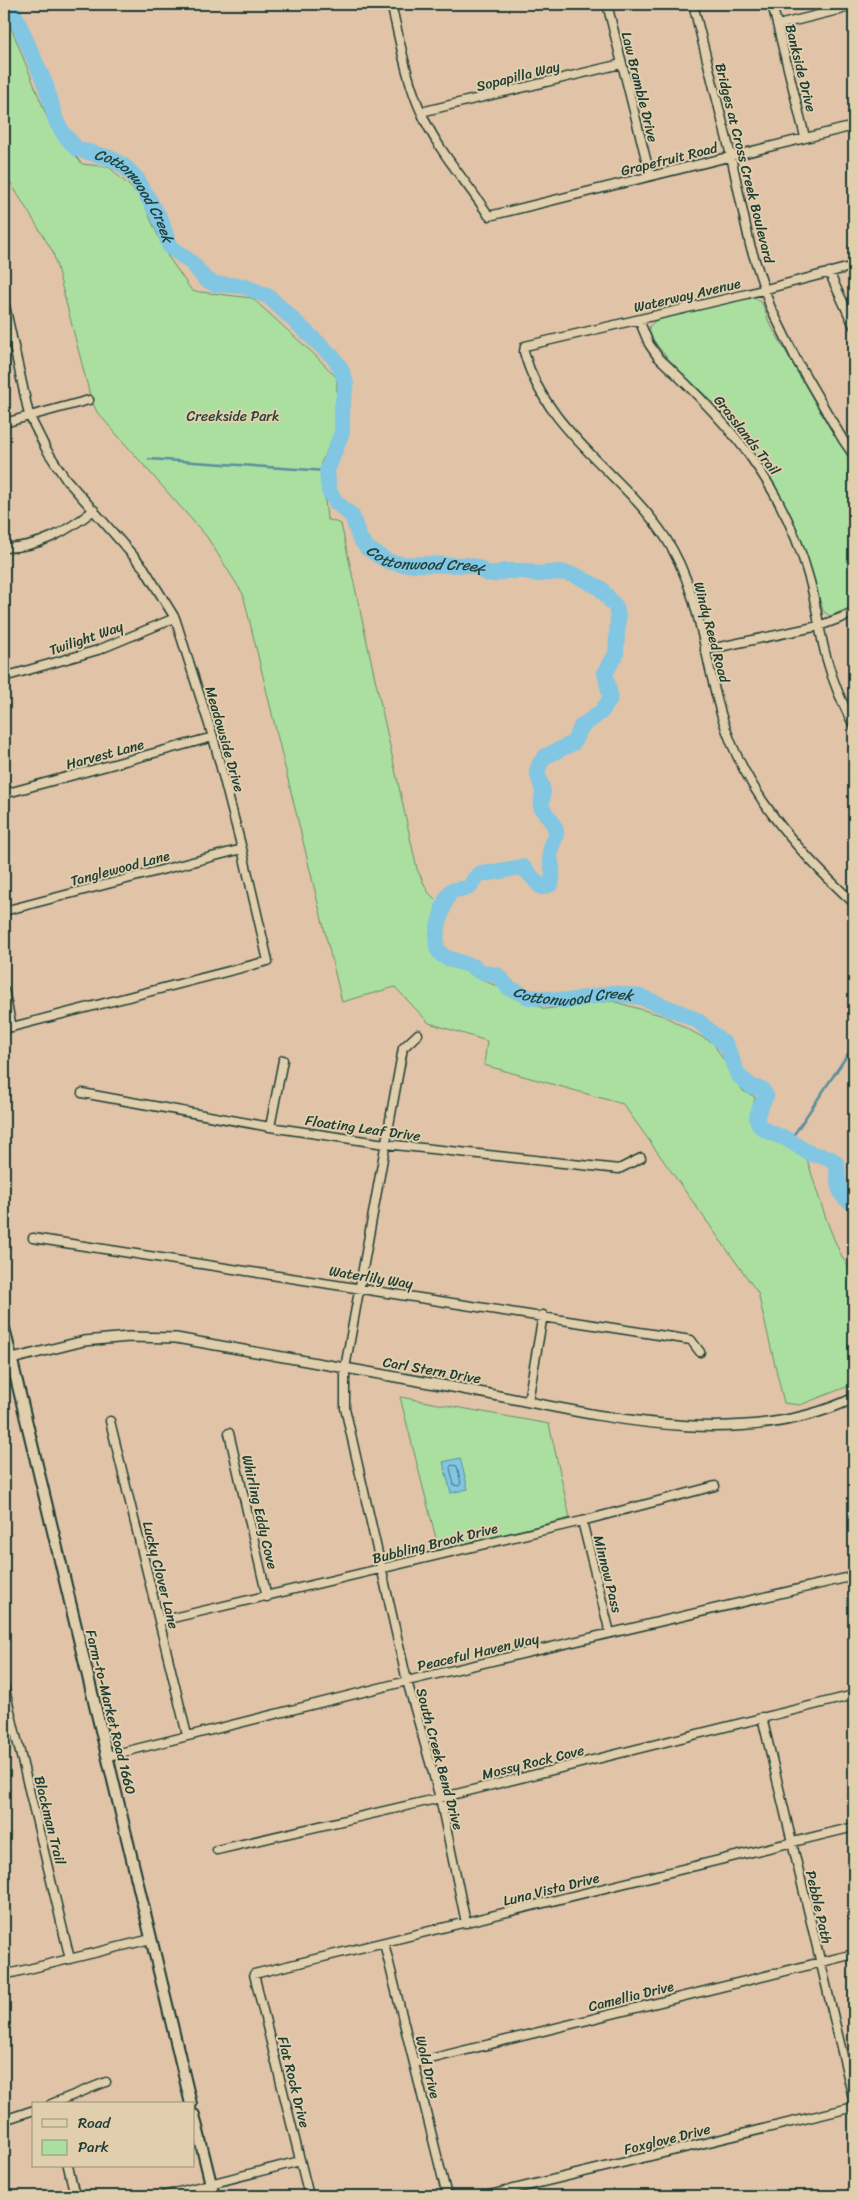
<svg xmlns="http://www.w3.org/2000/svg" width="858" height="2200" font-family="Sriracha,sans-serif">
  <style>
    .green { fill: #abdfa0; stroke: #658e6a }
    .water { fill: #81c6e2; stroke: #5a8f9c }
    .lines { fill: none; stroke-linecap: round; stroke-linejoin: round }
    .shore { stroke: #46747a; stroke-width: 1 }
    .stream { stroke: #5a8f9c; stroke-width: 2.5 }
    .river { stroke: #81c6e2; stroke-width: 16 }
    .minor-casing { stroke: #1f3d34; stroke-width: 11 }
    .tertiary-casing { stroke: #1f3d34; stroke-width: 12 }
    .secondary-casing { stroke: #1f3d34; stroke-width: 14 }
    .minor { stroke: #e0ceac; stroke-width: 8 }
    .tertiary { stroke: #e0ceac; stroke-width: 9 }
    .secondary { stroke: #e0ceac; stroke-width: 10 }
    .labels { text-anchor: middle; stroke-width: 4; stroke-linejoin: round; paint-order: stroke }
    .street-label { font-size: 14px; fill: #1f3d34; stroke: #e0ceac }
    .park-label { font-size: 14px; fill: #264539; stroke: #e0ceac }
    .water-label { font-size: 15px; font-style: italic; fill: #24443d; stroke: #e0ceac }
  </style>
  <rect width="100%" height="100%" fill="#e1c3a8"/>
  <filter id="ink" filterUnits="userSpaceOnUse"><feTurbulence type="fractalNoise" baseFrequency=".02" numOctaves="2"/><feDisplacementMap in="SourceGraphic" scale="10" xChannelSelector="R" yChannelSelector="G"/><feConvolveMatrix kernelMatrix="1 2 1 2 8 2 1 2 1" color-interpolation-filters="sRGB"/></filter>
  <g filter="url(#ink)">
    <path class="green" d="M4,10l47,117 31,37 27,3 32,30 24,55 27,39 60,7 65,59 20,21 -1,53 -15,32 6,56 14,5 76,345 11,23 10,10 -6,51 24,14 89,42 67,-8 52,15 49,27 30,48 12,6 -4,25 12,15 17,5 26,14c8,25 30,104 48,117v111l-54,21 -16,-2 -26,-110 -135,-189 -139,-39 3,-24 -58,-18 -34,-36 -53,15 -99,-408 -36,-57 -110,-125 -6,-13 -38,-147 -49,-80z
      M753,297l9,6 7,19 37,65 23,40 25,36v143l-24,10 -7,-5c-22,-83 -47,-141 -106,-204 -15,-17 -68,-60 -68,-80l7,-7z
      M400,1397l149,27 21,94 -131,32z"/>
    <path class="water" d="M460,1458l8,31 -17,4 -8,-31z"/>
    <g class="lines">
      <path class="shore" d="M452,1465l5,1 4,17 -2,3 -5,-1 -4,-17z"/>
      <path class="stream" d="M149,459l178,12
        M789,1142l65,-97"/>
      <path class="river" id="s1" d="M10,4l36,82 10,35 7,12 14,16 33,9 14,8 13,13 24,41 9,27 22,16 13,16 10,5 29,2 25,11 64,60 7,10 6,16 -4,25v24l-15,39 2,20 7,11 16,14 7,21 8,11 20,13 13,3 68,1 9,2 9,6 9,1 10,-3h20l13,3 22,-2 15,3 25,13 16,19 2,10 -2,37 -11,19 5,22 -1,6 -8,11 -20,15 -8,16 -27,13 -6,7 -3,8 6,21 -2,15c6,9 19,21 14,31 -2,6 -5,9 -5,15 0,14 5,15 1,31l-10,3 -18,-20 -34,6h-8l-7,6 -4,8 -19,4c-7,10 -9,20 -12,32 -10,38 8,34 36,44l3,4 19,4 12,13 20,9 39,4 44,-8 29,4 45,18 12,6 28,24 12,30 14,12 10,2 4,7c-15,26 -12,31 16,41 11,4 19,13 30,17 9,2 18,2 25,10 1,15 -1,34 17,39"/>
      <g class="minor-casing">
        <path id="minor" d="M391,4c9,36 15,76 31,110 16,37 45,68 67,102l365,-90
          M607,4l43,171
          M693,4l38,152 19,89 20,61 27,55 46,79 11,16
          M772,4l33,133
          M778,25l76,-19
          M421,112l200,-48
          M854,266l-107,28 -222,52 -1,6c21,79 98,120 141,185 35,53 39,121 57,180 23,75 75,134 132,186
          M829,272l25,54
          M4,301l25,114 17,34 19,29 79,90 31,50 38,119 29,112 26,112 -264,68
          M639,320l10,24 9,13c70,65 125,126 151,221 8,27 10,55 18,82 6,22 16,45 27,66
          M4,423l85,-23
          M4,548c36,-1 62,-16 90,-38
          M705,650l114,-24 35,-13
          M4,677l94,-27 77,-32
          M4,794l209,-57
          M4,911l238,-62
          M4,990l8,37
          M418,1034l-15,14 -58,320v40l62,273 33,117 26,125
          M82,1093l188,34 115,17 234,25 22,-11
          M270,1127l13,-67
          M33,1238l658,102 9,12
          M528,1401l15,-86
          M110,1421l77,314
          M229,1433l38,164
          M582,1521l28,112
          M160,1621l422,-100 133,-35
          M4,1686l66,273
          M762,1717l92,385
          M108,1756l299,-75 447,-105
          M217,1850l223,-52 414,-103
          M384,1943l63,253
          M4,1975l147,-36
          M414,2063l440,-109
          M51,2104l55,-22
          M4,2120l30,-10
          M68,2166l7,30
          M163,2196l137,-35
          M309,2196l-55,-222 600,-147
          M485,2196l369,-89"/>
      </g>
      <g class="tertiary-casing">
        <path id="tertiary" d="M4,1361l80,-20 45,-4 47,1c94,16 188,33 282,50 124,23 276,68 396,10"/>
      </g>
      <g class="secondary-casing">
        <path id="secondary" d="M4,1328l187,776
          M194,2115l20,81"/>
      </g>
      <use href="#minor" class="minor"/>
      <use href="#tertiary" class="tertiary"/>
      <use href="#secondary" class="secondary"/>
    </g>
  </g>
  <g class="labels">
    <g class="street-label">
      <text transform="translate(801 68) rotate(76)" y="5">Bankside Drive</text>
      <text transform="translate(518 76) rotate(-14)" y="5">Sopapilla Way</text>
      <text transform="translate(640 87) rotate(76)" y="5">Law Bramble Drive</text>
      <text transform="translate(669 159) rotate(-14)" y="5">Grapefruit Road</text>
      <text transform="translate(745 163) rotate(76)" y="5">Bridges at Cross Creek Boulevard</text>
      <text transform="translate(687 295) rotate(-13)" y="5">Waterway Avenue</text>
      <text transform="translate(747 435) rotate(52)" y="5">Grasslands Trail</text>
      <text transform="translate(712 632) rotate(75)" y="5">Windy Reed Road</text>
      <text transform="translate(86 638) rotate(-19)" y="5">Twilight Way</text>
      <text transform="translate(225 739) rotate(74)" y="5">Meadowside Drive</text>
      <text transform="translate(105 754) rotate(-15)" y="5">Harvest Lane</text>
      <text transform="translate(120 868) rotate(-15)" y="5">Tanglewood Lane</text>
      <text transform="translate(363 1128) rotate(8)" y="5">Floating Leaf Drive</text>
      <text transform="translate(371 1277) rotate(9)" y="5">Waterlily Way</text>
      <text transform="translate(432 1370) rotate(10)" y="5">Carl Stern Drive</text>
      <text transform="translate(260 1512) rotate(77)" y="5">Whirling Eddy Cove</text>
      <text transform="translate(435 1543) rotate(-14)" y="5">Bubbling Brook Drive</text>
      <text transform="translate(608 1574) rotate(76)" y="5">Minnow Pass</text>
      <text transform="translate(161 1575) rotate(76)" y="5">Lucky Clover Lane</text>
      <text transform="translate(478 1652) rotate(-13)" y="5">Peaceful Haven Way</text>
      <text transform="translate(111 1712) rotate(76)" y="5">Farm-to-Market Road 1660</text>
      <text transform="translate(440 1759) rotate(75)" y="5">South Creek Bend Drive</text>
      <text transform="translate(533 1762) rotate(-14)" y="5">Mossy Rock Cove</text>
      <text transform="translate(50 1820) rotate(76)" y="5">Blackman Trail</text>
      <text transform="translate(551 1889) rotate(-14)" y="5">Luna Vista Drive</text>
      <text transform="translate(819 1907) rotate(77)" y="5">Pebble Path</text>
      <text transform="translate(631 1996) rotate(-14)" y="5">Camellia Drive</text>
      <text transform="translate(428 2067) rotate(76)" y="5">Wold Drive</text>
      <text transform="translate(294 2082) rotate(76)" y="5">Flat Rock Drive</text>
      <text transform="translate(667 2139) rotate(-14)" y="5">Foxglove Drive</text>
    </g>
    <g class="park-label">
      <text x="233" y="421">Creekside Park</text>
    </g>
    <g class="water-label">
      <text dy="5" stroke="none"><textPath href="#s1" startOffset="240">Cottonwood Creek</textPath></text>
      <text dy="5" stroke="none"><textPath href="#s1" startOffset="781">Cottonwood Creek</textPath></text>
      <text dy="5" stroke="none"><textPath href="#s1" startOffset="1639">Cottonwood Creek</textPath></text>
    </g>
  </g>
  <rect width="858" height="2200" fill="none" stroke="#e0ceac" stroke-width="20"/>
  <rect x="10" y="10" width="838" height="2180" fill="none" stroke="#1f3d34" stroke-width="2" filter="url(#ink)"/>
  <rect x="32" y="2102" width="162" height="65" fill="#e0ceac" stroke="#93947c"/>
  <rect x="42" y="2119" width="25" height="8" fill="#e0ceac" stroke="#93947c"/>
  <text x="78" y="2128" font-size="15" fill="#1f3d34">Road</text>
  <rect x="42" y="2140" width="25" height="15" fill="#abdfa0" stroke="#93947c"/>
  <text x="78" y="2152" font-size="15" fill="#1f3d34">Park</text>
</svg>
